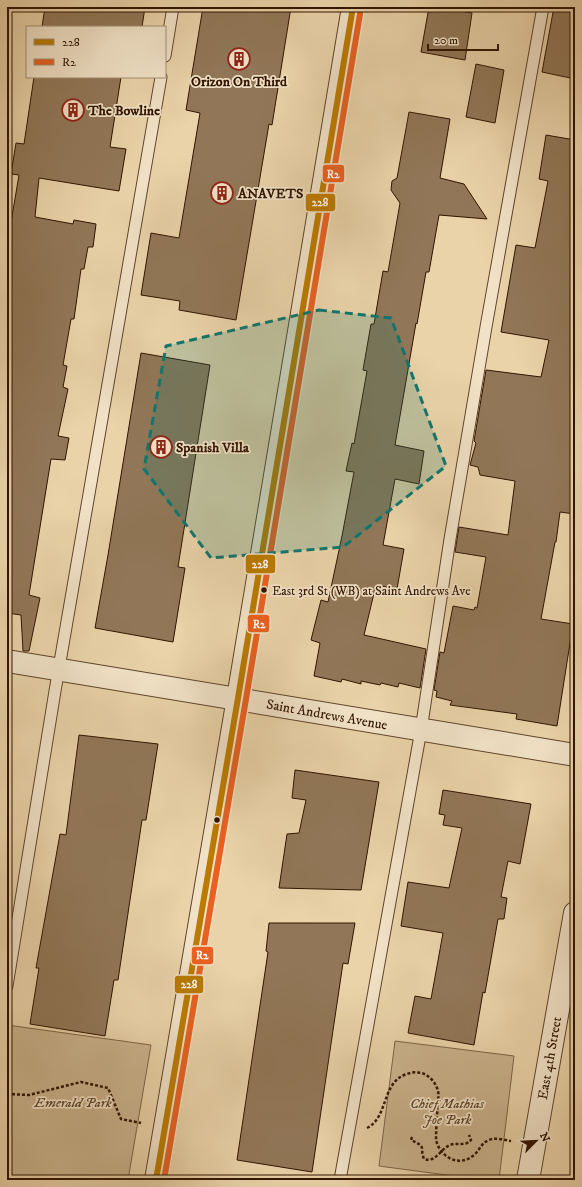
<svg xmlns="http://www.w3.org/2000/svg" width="582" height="1187" font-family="'IM FELL DW Pica',serif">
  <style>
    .green { fill: #cab38c; stroke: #7d6446 }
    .building { fill: #917758; stroke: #301400 }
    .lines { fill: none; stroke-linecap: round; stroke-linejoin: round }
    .service-casing { stroke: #5e442a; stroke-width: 13 }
    .minor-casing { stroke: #5e442a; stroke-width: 24 }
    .tertiary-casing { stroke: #5e442a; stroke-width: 24 }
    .path { stroke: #301400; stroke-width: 2.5; stroke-dasharray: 3 2; stroke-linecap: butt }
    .service { stroke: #f1e2c7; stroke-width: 11 }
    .minor { stroke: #f1e2c7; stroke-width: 22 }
    .tertiary { stroke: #f1e2c7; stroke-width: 22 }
    .bus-1-casing { stroke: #f1e2c7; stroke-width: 9 }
    .bus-2-casing { stroke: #f1e2c7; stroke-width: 9 }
    .bus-1 { stroke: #bb7a00; stroke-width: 6 }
    .bus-2 { stroke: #e86120; stroke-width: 6 }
    .marked { fill: #0f766e; fill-opacity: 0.2; stroke: #0f766e; stroke-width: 3; stroke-dasharray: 8 5; stroke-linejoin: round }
    .bus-dot { fill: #301400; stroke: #f1e2c7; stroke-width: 1.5 }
    .labels { text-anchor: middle; stroke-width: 3.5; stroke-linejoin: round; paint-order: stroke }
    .bus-label { font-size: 13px; fill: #301400; stroke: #f1e2c7; text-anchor: start }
    .poi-label { font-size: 14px; font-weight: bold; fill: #301400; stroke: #f1e2c7; text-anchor: start }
    .street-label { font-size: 14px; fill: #301400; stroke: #f1e2c7 }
    .park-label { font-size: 14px; font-style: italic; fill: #5e442a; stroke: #f1e2c7 }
    .line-badge { stroke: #f1e2c7; stroke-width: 1.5 }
    .badge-label { font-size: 11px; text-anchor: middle; font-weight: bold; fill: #fff }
  </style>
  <rect width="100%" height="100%" fill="#ead3a9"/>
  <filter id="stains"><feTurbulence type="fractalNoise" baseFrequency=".005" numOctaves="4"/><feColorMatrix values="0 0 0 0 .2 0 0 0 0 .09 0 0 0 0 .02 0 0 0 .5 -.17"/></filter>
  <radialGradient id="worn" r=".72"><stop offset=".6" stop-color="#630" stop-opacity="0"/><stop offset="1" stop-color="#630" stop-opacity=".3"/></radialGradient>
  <path class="green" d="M7,1025l144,20 -23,135h-110l-11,-2z
    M395,1041l119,15 -15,124h-15l-105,-14z"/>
  <path class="building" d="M45,7h100l-3,20h-100z
    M203,7h88l-19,118 -3,-1 -33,196 -57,-10 1,-9 -39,-6 10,-62 28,5 21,-125 -14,-3z
    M429,7h7l36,6 -7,47 -44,-8z
    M554,7h21v72l-33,-7z
    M476,64l28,6 -9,53 -29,-6z
    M34,77h87l-11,70 16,2 -7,42 -80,-13 -4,39 38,7 1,-4 22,4 -3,23h-5l-4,22h-3l-7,50h-3l-8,46 4,1 -4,21 5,2 -10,47 11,2 -4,22 -14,-1 -22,136 11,3 -11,53h-6l-2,-36 -14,-2v-367l12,-71 -8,-1 5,-31 8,1z
    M409,112l41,7 -10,59 24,6 23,35 -48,-4 -10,57h-3l-9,52 -1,-1 -21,122 29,6 -5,33 -24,-5 -12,66 21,4 -7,40 -21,-4 -12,50 62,14 -6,39 -21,-5 -1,4 -17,-4 -1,2 -19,-4v3l-19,-5 -1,3 -27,-6 6,-33 -9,-3 10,-40 7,2 14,-66 12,-64 -8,-1 6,-28 2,1 13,-73 -4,-1 8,-46h3l9,-53 5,1 12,-69 -9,-13 1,-9 5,-3z
    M546,135l29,5v374l-15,-2 -4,30h-1l-14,77 32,5 -16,102 -41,-7 1,-5 -67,-9 2,-4 -16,-4 1,-6 -3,-1 6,-38 4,1 9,-47 21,4 1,-3 2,1 9,-51 -31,-5 4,-25 49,8 7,-54 -35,-6 -2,-8 -8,-2 6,-22 -2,-2 12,-71 55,7 8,-37 -48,-8 15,-87 19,3 13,-67 -9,-2z
    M141,353l69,12 -32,202 7,1 -12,74 -78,-14 13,-73z
    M79,735l79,9 -12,76h-4l-24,160h-4l-9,56 -75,-12 9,-56h-3l24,-134 6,1z
    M295,770l84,12 -18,108 -82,-2 8,-54 12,-1 7,-33 -14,-2z
    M443,790l88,14 -11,60 -12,-3 -7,36 6,1 -3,21h-6l-13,74 -2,-1 -9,53 -66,-12 7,-37 16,3 12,-66 -42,-7 7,-44 41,6 13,-60 -19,-3 2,-10 -6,-1z
    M269,923h86l-7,41 -5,-1 -31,209 -75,-12 31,-208 -2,-1z"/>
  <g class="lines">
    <g class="service-casing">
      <path id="service" d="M165,56l8,-49
        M7,986l48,-295 106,-614
        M340,1180l81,-450 29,-191 36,-212 57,-320"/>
    </g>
    <g class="minor-casing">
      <path id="minor" d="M7,661l568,94
        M528,1180l47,-267"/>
    </g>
    <g class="tertiary-casing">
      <path id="tertiary" d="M156,1180l82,-482 115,-691"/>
    </g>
    <path class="path" d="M7,1094l22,1 52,-13 27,6 13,31 20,4
      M367,1128c22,-11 14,-46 40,-54 5,-2 10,-2 15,-1 8,3 14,10 16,18 1,4 0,8 0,12 -1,13 -2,25 -2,37 4,17 23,28 38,15 6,-5 7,-12 15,-15 7,-3 15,0 22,1
      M412,1137l-1,3c17,8 8,7 13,19 12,4 16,-10 26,-14 7,-3 15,2 21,-5l-2,-5"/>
    <use href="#service" class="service"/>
    <use href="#minor" class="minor"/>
    <use href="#tertiary" class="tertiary"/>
    <g class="bus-1-casing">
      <path id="bus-1" d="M156,1180l82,-482 115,-691"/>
    </g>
    <g class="bus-2-casing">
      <path id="bus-2" d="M164,1180l82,-481 115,-691"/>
    </g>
    <use href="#bus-1" class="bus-1"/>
    <use href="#bus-2" class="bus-2"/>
  </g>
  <path class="marked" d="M319,310l72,8 55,148 -103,81 -132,11 -67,-89 22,-123z"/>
  <defs>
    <g id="building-ring" transform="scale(1.15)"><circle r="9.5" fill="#f1e2c7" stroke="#8f2418" stroke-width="1.5"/><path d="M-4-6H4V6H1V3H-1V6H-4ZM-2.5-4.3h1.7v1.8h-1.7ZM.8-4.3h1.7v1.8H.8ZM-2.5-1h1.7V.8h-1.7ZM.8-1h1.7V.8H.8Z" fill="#8f2418"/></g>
  </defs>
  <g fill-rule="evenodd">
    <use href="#building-ring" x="239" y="59"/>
    <use href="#building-ring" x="73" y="110"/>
    <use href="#building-ring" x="222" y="193"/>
    <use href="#building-ring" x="161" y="447"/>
  </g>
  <g class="bus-dot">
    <circle cx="264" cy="590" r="3.5"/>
    <circle cx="217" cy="820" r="3.5"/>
  </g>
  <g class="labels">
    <g class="bus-label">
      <text x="272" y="595">East 3rd St (WB) at Saint Andrews Ave</text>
    </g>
    <g class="poi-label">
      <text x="239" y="86" text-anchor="middle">Orizon On Third</text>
      <text x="88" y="115">The Bowline</text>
      <text x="238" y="198">ANAVETS</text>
      <text x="176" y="452">Spanish Villa</text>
    </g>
    <g class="street-label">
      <text transform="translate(327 714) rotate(10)" y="5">Saint Andrews Avenue</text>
      <text transform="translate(549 1058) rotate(-80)" y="5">East 4th Street</text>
    </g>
    <g class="park-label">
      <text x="73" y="1107">Emerald Park</text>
      <text x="447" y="1108">Chief Mathias<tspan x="447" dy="16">Joe Park</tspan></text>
    </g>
  </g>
  <g class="line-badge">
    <rect x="322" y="164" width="23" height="19" rx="4" fill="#e86120"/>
    <rect x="305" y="193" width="31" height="19" rx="4" fill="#bb7a00"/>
    <rect x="245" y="554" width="31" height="20" rx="4" fill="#bb7a00"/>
    <rect x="247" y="614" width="23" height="19" rx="4" fill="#e86120"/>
    <rect x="191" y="946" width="23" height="19" rx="4" fill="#e86120"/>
    <rect x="174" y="975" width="30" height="19" rx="4" fill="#bb7a00"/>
  </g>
  <g class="badge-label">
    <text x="333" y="178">R2</text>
    <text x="320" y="206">228</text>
    <text x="260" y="568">228</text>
    <text x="259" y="628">R2</text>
    <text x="202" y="959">R2</text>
    <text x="189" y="988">228</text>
  </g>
  <rect width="582" height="1187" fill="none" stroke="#ead3a9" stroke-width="24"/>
  <rect x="8" y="8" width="566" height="1171" fill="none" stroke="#301400" stroke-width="2"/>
  <rect x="12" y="12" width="558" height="1163" fill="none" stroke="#301400"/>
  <rect x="26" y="26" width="140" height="52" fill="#f1e2c7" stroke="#a49077"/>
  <rect x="34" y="39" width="20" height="6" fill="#bb7a00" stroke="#a49077"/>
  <text x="62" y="46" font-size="12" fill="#301400">228</text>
  <rect x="34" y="59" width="20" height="6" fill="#e86120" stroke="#a49077"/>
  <text x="62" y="66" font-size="12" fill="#301400">R2</text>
  <g transform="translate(536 1141) rotate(66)" stroke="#f1e2c7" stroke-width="3" paint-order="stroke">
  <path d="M0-3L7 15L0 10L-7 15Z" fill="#301400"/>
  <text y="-6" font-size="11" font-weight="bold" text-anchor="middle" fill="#301400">N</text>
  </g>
  <path d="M428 44v6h70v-6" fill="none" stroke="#301400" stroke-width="2"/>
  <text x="434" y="44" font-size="12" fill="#301400" stroke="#f1e2c7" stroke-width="3" paint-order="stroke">20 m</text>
  <rect width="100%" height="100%" filter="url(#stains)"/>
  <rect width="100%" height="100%" fill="url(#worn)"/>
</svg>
